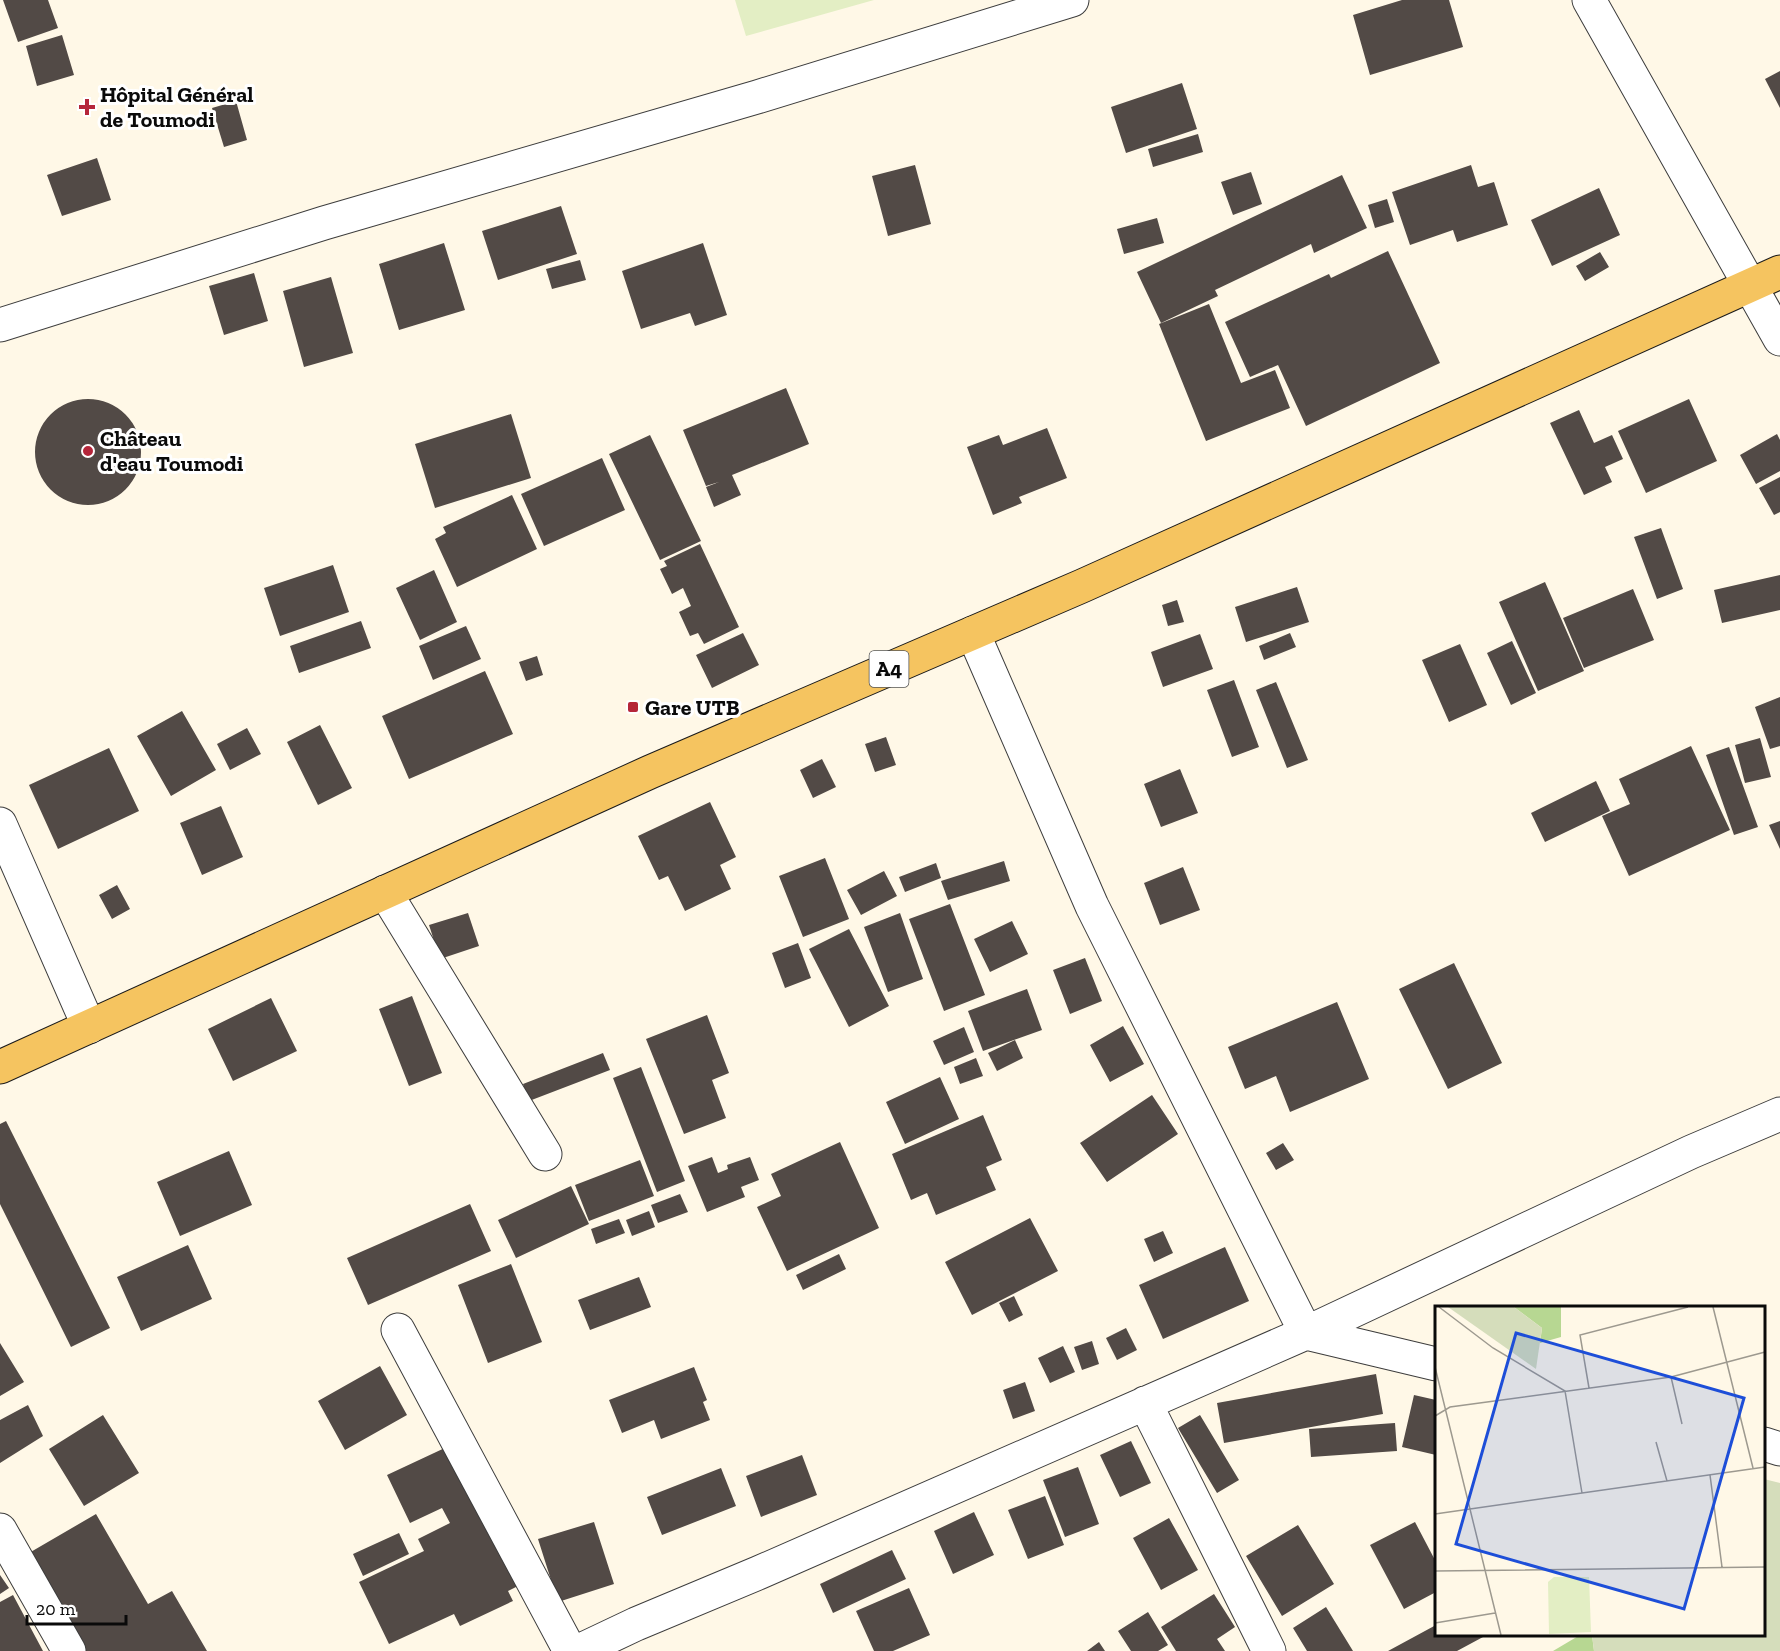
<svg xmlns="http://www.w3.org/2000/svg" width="1780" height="1651" font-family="'Zilla Slab',serif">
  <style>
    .forest { fill: #b7d792 }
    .cemetery { fill: #d5ddbb }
    .pitch { fill: #e3eec4 }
    .building { fill: #524a46 }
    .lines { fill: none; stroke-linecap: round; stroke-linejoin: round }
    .street-casing { stroke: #3d3d3d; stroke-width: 35 }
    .primary-casing { stroke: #1b1b1b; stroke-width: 35 }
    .street { stroke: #fff; stroke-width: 33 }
    .primary { stroke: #f5c460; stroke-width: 33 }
    .poi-dot { fill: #b5263a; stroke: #fff; stroke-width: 2 }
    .labels { text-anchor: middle; stroke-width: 6; stroke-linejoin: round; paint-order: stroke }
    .shield { fill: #fff; stroke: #545454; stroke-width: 1.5 }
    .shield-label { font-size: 21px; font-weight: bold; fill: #0a0a0a }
    .poi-label { font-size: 22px; font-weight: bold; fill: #0a0a0a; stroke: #fff; text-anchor: start }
    .inset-road { fill: none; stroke: #9d998f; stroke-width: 1.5 }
    .view { fill: #1d4ed8; fill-opacity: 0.15; stroke: #1d4ed8; stroke-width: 3 }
    .inset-edge { fill: none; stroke: #0a0a0a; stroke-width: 3 }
  </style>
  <rect width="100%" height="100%" fill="#fff8e7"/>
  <path class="forest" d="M1580,1635h12l2,16h-41z"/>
  <path class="cemetery" d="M1764,1479l16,4v168h-186l-2,-16 172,-1z"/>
  <path class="pitch" d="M735,0h139l-128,36z"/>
  <path class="building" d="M3,0h45l10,28 -40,14z
    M1402,0h47l14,47 -93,28 -17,-60z
    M62,35l12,40 -37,11 -11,-40z
    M1780,71v37l-15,-29z
    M1182,83l15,46 -71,24 -15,-46z
    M236,101l11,39 -23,7 -12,-39z
    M1198,134l5,18 -50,15 -5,-18z
    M97,158l14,42 -49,16 -15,-41z
    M915,165l16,59 -43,12 -16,-60z
    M1471,165l7,22 16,-5 14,43 -51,17 -4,-12 -43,15 -18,-53z
    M1251,172l11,32 -29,11 -12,-33z
    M1342,175l25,53 -53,25 -3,-9 -96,46 3,6 -57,27 -24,-51z
    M1599,188l21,47 -68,31 -21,-46z
    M1387,199l7,23 -19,6 -7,-23z
    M561,206l16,48 -79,26 -16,-49z
    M1157,218l7,25 -40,11 -7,-25z
    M444,243l21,67 -66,20 -20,-66z
    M703,243l24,72 -32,11 -5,-13 -49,16 -19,-58z
    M1388,251l52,112 -134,63 -28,-61 -28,12 -25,-55 104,-48 2,4z
    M1600,252l9,15 -24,14 -9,-15z
    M580,260l6,20 -34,9 -6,-20z
    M254,273l14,48 -44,14 -15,-49z
    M331,277l22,76 -49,14 -21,-76z
    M1209,304l32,79 34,-13 15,38 -84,33 -47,-117z
    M786,388l23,56 -77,31 9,20 -27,12 -8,-20 13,-5 -13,4 -23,-56z
    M1689,399l28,62 -71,32 -28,-62z
    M35 452a53 53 0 1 1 106 0a53 53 0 1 1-106 0Z
    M1579,410l15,33 18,-8 11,24 -18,8 7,15 -28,13 -34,-72z
    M511,414l20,64 -96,30 -20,-64z
    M1047,428l20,50 -48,19 3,6 -29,12 -26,-68 32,-12 4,10z
    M1777,434l3,6v31l-24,13 -16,-29z
    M650,435l51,106 -41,19 -51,-106z
    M602,458l23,52 -81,36 -23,-52z
    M1780,477v35l-6,3 -15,-27z
    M512,495l25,54 -80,38 -22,-48 11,-6 -3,-6z
    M1661,528l22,61 -26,10 -23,-62z
    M700,544l39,83 -35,17 -6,-11 -8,3 -11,-24 12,-6 -8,-18 -11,6 -12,-25 7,-3 -3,-5z
    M333,565l16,47 -69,24 -16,-48z
    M434,570l23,52 -37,18 -24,-52z
    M1780,575v35l-58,13 -8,-33z
    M1545,582l39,89 -46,20 -39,-89z
    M1297,587l12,35 -63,20 -11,-35z
    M1633,589l21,51 -70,28 -21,-50z
    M1177,600l7,22 -16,4 -6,-21z
    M361,621l10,27 -72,25 -9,-27z
    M466,626l15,33 -48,21 -14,-34z
    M743,633l16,32 -47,23 -16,-33z
    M1290,633l6,14 -32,13 -5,-14z
    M1200,634l13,35 -50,18 -12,-35z
    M1512,641l24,52 -25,12 -24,-52z
    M1460,644l27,61 -38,17 -27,-62z
    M537,656l6,19 -17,6 -7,-19z
    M485,671l28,63 -104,45 -27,-63z
    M1234,680l25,67 -27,10 -25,-67z
    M1276,682l32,78 -21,8 -31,-78z
    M1780,697v49l-10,3 -15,-42z
    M182,711l34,59 -45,26 -34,-60z
    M320,725l32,63 -34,17 -31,-63z
    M247,728l14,26 -31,16 -13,-26z
    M886,737l10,28 -21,7 -10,-28z
    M1760,738l11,39 -26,6 -10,-38z
    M1691,746l39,84 -101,46 -27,-60 28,-12 -11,-25z
    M1729,747l29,80 -24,8 -28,-80z
    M109,748l30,63 -81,38 -29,-64z
    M822,759l14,28 -23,11 -13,-28z
    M1180,769l18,44 -37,14 -17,-43z
    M1596,781l14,30 -65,31 -14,-29z
    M710,802l26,55 -16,8 11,24 -46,22 -17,-35 -9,4 -21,-44z
    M221,806l22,51 -41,18 -22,-52z
    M1780,821v28l-11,-24z
    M825,858l24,61 -46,18 -24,-61z
    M1004,861l6,20 -62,19 -7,-19z
    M936,863l5,15 -36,14 -6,-15z
    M1183,867l17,43 -40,15 -16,-42z
    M884,871l13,25 -36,19 -14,-25z
    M117,885l13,24 -18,10 -13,-24z
    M950,904l35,91 -41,16 -35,-92z
    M468,913l11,33 -39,13 -11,-34z
    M900,913l23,66 -35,13 -24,-65z
    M1012,921l16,33 -38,18 -16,-33z
    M849,929l40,77 -40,21 -40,-78z
    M798,943l13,35 -26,10 -13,-35z
    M1085,958l17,43 -32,13 -17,-44z
    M1454,963l48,100 -54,26 -49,-100z
    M1027,989l15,41 -59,21 -15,-40z
    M412,996l30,77 -33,13 -30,-77z
    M271,998l26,53 -64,30 -25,-52z
    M1337,1002l32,77 -79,33 -14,-36 -31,13 -17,-42z
    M707,1015l22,58 -17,7 14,38 -42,16 -38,-95z
    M1123,1026l21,38 -34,18 -20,-37z
    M964,1027l10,25 -30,13 -11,-24z
    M1015,1040l8,18 -26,13 -9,-18z
    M603,1053l7,17 -81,31 -6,-17z
    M976,1058l7,18 -23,8 -6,-17z
    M641,1067l44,114 -28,11 -44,-114z
    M940,1077l19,42 -54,25 -19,-42z
    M1152,1095l26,39 -71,48 -27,-39z
    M983,1115l19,45 -16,7 10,23 -60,25 -9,-22 -16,7 -19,-46z
    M6,1121l104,207 -39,19 -71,-143v-80z
    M840,1142l39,86 -92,43 -30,-64 24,-11 -10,-22z
    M1283,1143l11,17 -18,10 -10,-17z
    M229,1151l23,54 -72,31 -23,-54z
    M712,1157l6,16 10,-4 -1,-4 23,-8 9,23 -18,7 4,10 -38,15 -19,-46z
    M640,1160l14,36 -65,25 -14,-36z
    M571,1186l18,38 -73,34 -18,-38z
    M680,1194l8,18 -30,11 -7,-18z
    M470,1204l21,47 -123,54 -21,-47z
    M649,1211l6,16 -23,9 -6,-16z
    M1030,1218l28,53 -86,44 -27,-53z
    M619,1219l6,14 -29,11 -5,-15z
    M1163,1231l10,22 -19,9 -10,-23z
    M188,1245l24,54 -71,32 -24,-54z
    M1225,1247l24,54 -86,38 -24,-54z
    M839,1254l7,15 -43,21 -7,-15z
    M511,1264l31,78 -54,21 -30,-78z
    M639,1277l12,30 -61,23 -12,-30z
    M1014,1296l9,19 -14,7 -10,-19z
    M1126,1328l11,22 -20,10 -11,-22z
    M1092,1341l7,23 -17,6 -8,-23z
    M0,1343l24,39 -24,14z
    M1063,1346l12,26 -25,11 -12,-25z
    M380,1366l27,49 -62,35 -27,-49z
    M694,1367l13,33 -4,2 7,18 -49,19 -7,-19 -32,13 -13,-33z
    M1376,1374l7,40 -159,29 -7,-40z
    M1025,1382l10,29 -22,8 -10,-29z
    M1414,1395l22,5v55l-34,-8z
    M28,1405l15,31 -43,27v-43z
    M103,1415l36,58 -55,33 -35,-57z
    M1200,1415l39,65 -22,13 -39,-65z
    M1395,1423l2,28 -86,6 -2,-28z
    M1131,1441l20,42 -31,14 -20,-42z
    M449,1446l69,140 -10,5 5,10 -53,25 -6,-12 -65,30 -30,-62 65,-31 -6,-12 32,-16 -8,-15 -32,15 -23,-48z
    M802,1455l15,40 -56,22 -15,-41z
    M1078,1467l21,57 -34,13 -22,-57z
    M721,1468l15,38 -74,29 -15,-38z
    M1045,1496l19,49 -36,14 -20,-49z
    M974,1512l20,43 -41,19 -19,-43z
    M96,1514l52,90 24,-13 35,60h-121l-57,-98z
    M1169,1518l29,52 -37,20 -28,-52z
    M594,1522l20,62 -56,18 -20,-63z
    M1415,1522l21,40v30l-32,17 -34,-64z
    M1298,1525l36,59 -52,32 -36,-60z
    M399,1533l10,21 -46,22 -10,-22z
    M892,1550l14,29 -73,34 -13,-29z
    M0,1575l9,13 -9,6z
    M909,1588l21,47 -37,16h-19l-18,-40z
    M1214,1594l21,33 -18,12 8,12h-49l-15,-24z
    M13,1595l30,56h-43v-49z
    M1326,1607l27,44h-46l-14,-23z
    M1148,1612l20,33 -10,6h-27l-13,-20z
    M1436,1625l1,10h45l1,2 -26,14h-69z
    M1099,1642l6,9h-18z"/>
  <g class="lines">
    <g class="street-casing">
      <path id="street" d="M1589,0l191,339
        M0,325l324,-102 433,-126 315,-97
        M973,633l119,273 214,427 130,31
        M0,824l89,203
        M385,892l160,262
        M398,1330l172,321
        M1145,1403l124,248
        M1764,1444l16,5
        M0,1530l69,121
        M579,1651l57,-27 122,-51 548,-240 385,-181 89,-38"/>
    </g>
    <g class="primary-casing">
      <path id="primary" d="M0,1067l650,-295 432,-186 698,-314"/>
    </g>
    <use href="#street" class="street"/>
    <use href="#primary" class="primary"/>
  </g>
  <g class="poi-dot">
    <path d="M84 98h6v6h6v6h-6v6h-6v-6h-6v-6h6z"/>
    <circle cx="88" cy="451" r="6"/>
    <rect x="627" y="701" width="12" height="12" rx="3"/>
  </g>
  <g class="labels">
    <rect class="shield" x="869.5" y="651" width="39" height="36" rx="4.5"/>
    <g class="shield-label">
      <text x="889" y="676">A4</text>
    </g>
    <g class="poi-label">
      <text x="100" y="102">Hôpital Général<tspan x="100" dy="25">de Toumodi</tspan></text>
      <text x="100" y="446">Château<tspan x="100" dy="25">d'eau Toumodi</tspan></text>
      <text x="645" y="715">Gare UTB</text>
    </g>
  </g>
  <g transform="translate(1435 1306)">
    <rect width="330" height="330" fill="#fff8e7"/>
    <path d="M79,1h47v30l-21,6 2,-15z" fill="#b7d792"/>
    <path d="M13,1h66l28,21 -6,41z" fill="#d5ddbb"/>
    <path d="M119,271h35l2,55 -42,2 -1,-52z" fill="#e3eec4"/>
    <path class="inset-road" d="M4,1l54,41 72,43 17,102M278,1l40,161M0,61l66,268M236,71l11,47M154,82l-9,-53 108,-28M0,110l15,-9 221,-30 94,-25M221,136l11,39M275,169l12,92M0,208l330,-47M0,265l330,-4M0,317l60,-10"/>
    <path class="view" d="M81,27l228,65 -60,211 -228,-65z"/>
    <rect width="330" height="330" class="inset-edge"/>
  </g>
  <path d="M27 1615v9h99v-9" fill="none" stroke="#0a0a0a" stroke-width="3"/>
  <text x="36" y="1615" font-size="18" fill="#0a0a0a" stroke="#ffffff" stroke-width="4.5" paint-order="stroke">20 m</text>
</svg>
